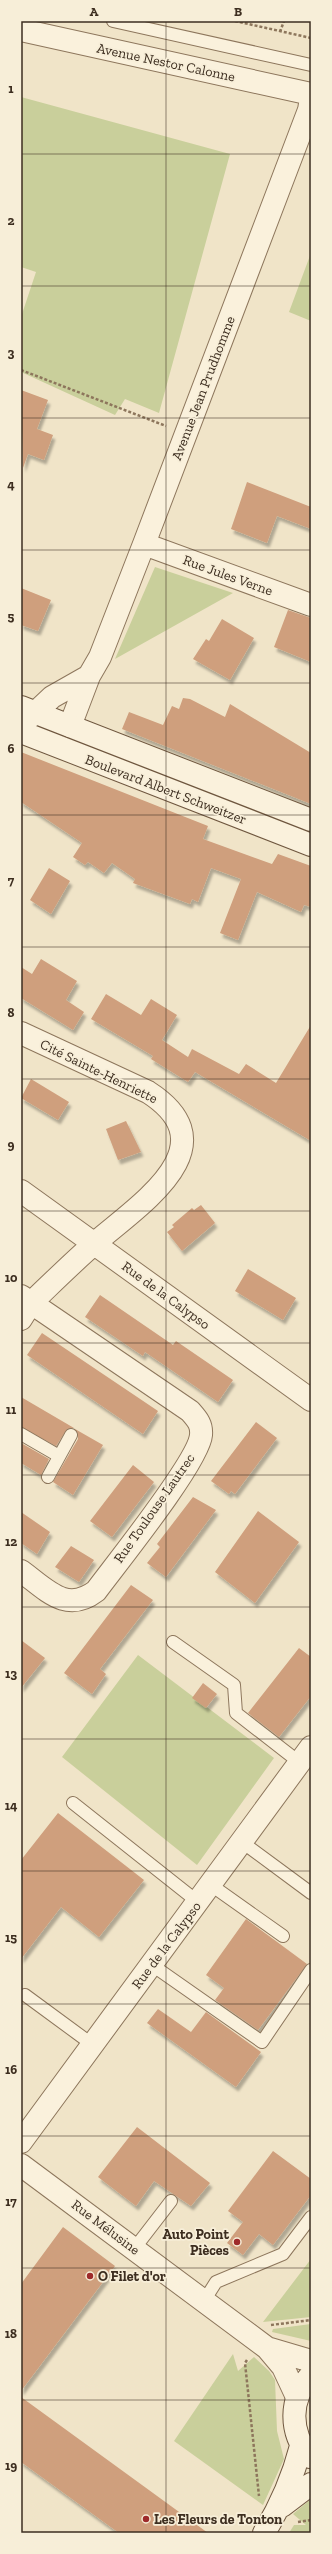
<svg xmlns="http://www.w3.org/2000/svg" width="332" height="2554" font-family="'Zilla Slab',serif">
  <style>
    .green { fill: #c9cf9b }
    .building { fill: #cf9f7d; filter: url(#shadow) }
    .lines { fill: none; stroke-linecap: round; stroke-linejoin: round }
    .service-casing { stroke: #8d765c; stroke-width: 14 }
    .minor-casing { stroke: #8d765c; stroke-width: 24 }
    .tertiary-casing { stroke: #8d765c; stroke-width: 24 }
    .secondary-casing { stroke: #6f573f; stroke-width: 24 }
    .path { stroke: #8d765c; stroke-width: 2.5; stroke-dasharray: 3 2; stroke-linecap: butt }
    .service { stroke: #faf1dc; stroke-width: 12 }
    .minor { stroke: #faf1dc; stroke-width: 22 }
    .tertiary { stroke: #faf1dc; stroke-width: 22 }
    .secondary { stroke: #faf1dc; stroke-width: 22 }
    .grid { fill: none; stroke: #3d2e20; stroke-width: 1; stroke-opacity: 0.55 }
    .poi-dot { fill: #9e2a2b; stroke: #f7eed8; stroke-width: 1.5 }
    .labels { text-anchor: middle; stroke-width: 3.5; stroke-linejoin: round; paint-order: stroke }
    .street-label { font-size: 14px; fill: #3d2e20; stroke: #f7eed8 }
    .poi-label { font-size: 14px; font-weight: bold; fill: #3d2e20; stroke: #f7eed8; text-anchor: start }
    .neatline { fill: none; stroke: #3d2e20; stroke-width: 1.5 }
    .grid-label { font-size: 13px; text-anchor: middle; font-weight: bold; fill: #3d2e20 }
  </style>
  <defs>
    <filter id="shadow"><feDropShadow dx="2.5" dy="4.5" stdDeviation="1" flood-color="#0004"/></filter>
  </defs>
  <rect width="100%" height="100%" fill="#f0e4c8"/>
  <path class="green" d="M21,97l209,57 -71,259 -34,-14 -10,16 -94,-43v-55l15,-45 -15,-5z
    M311,253v68l-22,-9z
    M155,567l78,26 -118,66z
    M138,1655l136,103 -77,107 -135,-108z
    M311,2259v58l-48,5z
    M311,2324v17l-39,-9 1,-3z
    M233,2354l5,17 16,-14 15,14 6,9 2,51 7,28 -21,46 -89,-64z
    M311,2499v34h-22l5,-8h12l-13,-11z"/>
  <path class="building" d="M21,390l27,10 -11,29 16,6 -9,25 -16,-6 -5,14z
    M247,482l64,25v22l-34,-13 -10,27 -36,-14z
    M21,588l30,12 -13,31 -17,-6z
    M288,610l23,8v44l-37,-15z
    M222,619l32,19 -24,42 -37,-21 13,-20 3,2z
    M183,698l7,1 35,18 5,-13 81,49v51l-189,-75 7,-17 34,13 9,-19 7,3z
    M21,752l187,74 -5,13 69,25 6,-10 33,12v41l-7,-2 -3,7 -44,-20 -19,48 -18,-7 21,-54 -30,-11 -13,34 -6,-3 -2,5 -57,-21 2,-4 -23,-16 -8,10 -16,-11 -3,3 -12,-8 9,-14 -61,-41z
    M49,868l21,13 -19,33 -21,-14z
    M41,959l36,22 -11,19 18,12 -11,18 -52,-32v-31l11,7z
    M106,994l35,21 10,-16 26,16 -15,25 26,17 4,-8 47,25 7,-10 30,19 35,-58v116l-116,-69 -7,10 -37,-23 2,-3 -62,-37z
    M31,1079l38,23 -11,18 -37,-22z
    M126,1121l15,31 -23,8 -12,-31z
    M201,1205l14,18 -33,28 -15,-19 7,-5 -2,-2 20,-17 2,2z
    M248,1269l48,29 -13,22 -48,-29z
    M100,1295l73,50 3,-4 57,39 -15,22 -73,-50 -2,4 -58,-39z
    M42,1333l116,78 -15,23 -116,-79z
    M21,1397l53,31 -7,1 -11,17 -35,-19z
    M256,1422l21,16 -42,56 -4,-3 -2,3 -18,-13z
    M75,1429l28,16 -30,50 -20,-13 25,-43v-5z
    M21,1443l28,16 -8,16 -20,-12z
    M133,1465l21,17 -42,55 -22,-16z
    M193,1497l23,13 -50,67 -19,-14 13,-16 -3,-3z
    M258,1511l41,31 -44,61 -40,-31z
    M21,1512l29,20 -13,22 -16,-11z
    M71,1546l23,14 -15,22 -24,-15z
    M131,1585l22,15 -53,69 6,5 -14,20 -28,-21z
    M21,1640l24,18 -24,30z
    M299,1648l12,9v39l-32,41 -31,-24z
    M203,1683l14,11 -11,14 -14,-10z
    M58,1813l86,67 -45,57 -38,-30 -40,52v-99z
    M246,1919l61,45 -49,66 -43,-30 9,-12 -18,-13z
    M158,2009l33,23 15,-20 55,40 -25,35 -89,-64z
    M137,2127l73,56 -19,23 -37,-25 -18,25 -38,-29z
    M273,2151l38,28v16l-38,50 -14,-11 -16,21 -16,-12 16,-21 -15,-11z
    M63,2227l52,39 -94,125v-107z
    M21,2397l187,136h-89l-98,-71z"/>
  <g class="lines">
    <g class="service-casing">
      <path id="service" d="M113,21l198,44
        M21,1434l38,22
        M48,1477l23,-42
        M173,1642l61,43 2,28 63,49
        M73,1803l125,99
        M242,1842l69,51
        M211,1885l72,51
        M152,1965l110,77 49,-72
        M25,1995l68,50
        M134,2249l37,-48
        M204,2301l12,-19 67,-28 28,-37"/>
    </g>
    <g class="minor-casing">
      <path id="minor" d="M21,30l290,64
        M144,544l167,61
        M35,713l17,-16 37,-21
        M70,726l19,-50 11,-19 44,-113 165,-434 2,-12
        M21,1033l127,59c84,54 -8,112 -53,151 -22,19 -43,40 -64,60l-10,16
        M21,1191l290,209
        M21,1296l169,115c7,8 12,13 11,24 -2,26 -85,129 -105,156 -30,23 -50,-2 -75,-20
        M21,2142l290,-395"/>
    </g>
    <g class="tertiary-casing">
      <path id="tertiary" d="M21,720l4,1 10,-8
        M21,2165l246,183 16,19 14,30
        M267,2348l44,13"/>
    </g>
    <g class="secondary-casing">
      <path id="secondary" d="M21,707l290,113
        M21,732l290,113
        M310,2457c-21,-25 -21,-58 1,-82
        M282,2506l29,-22
        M264,2533c17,-28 29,-56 37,-87"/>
    </g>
    <path class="path" d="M235,21l76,17
      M280,32l4,-11
      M21,370l145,56
      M271,2325l40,-5
      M247,2360l-2,3 14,133
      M298,2522l13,-2"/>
    <use href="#service" class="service"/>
    <use href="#minor" class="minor"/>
    <use href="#tertiary" class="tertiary"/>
    <use href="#secondary" class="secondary"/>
  </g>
  <path class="grid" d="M166,21v2512M21,154h290M21,286h290M21,418h290M21,550h290M21,683h290M21,815h290M21,947h290M21,1079h290M21,1211h290M21,1343h290M21,1475h290M21,1607h290M21,1739h290M21,1871h290M21,2004h290M21,2136h290M21,2268h290M21,2400h290"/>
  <g class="poi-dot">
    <circle cx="237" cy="2242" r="4"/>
    <circle cx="90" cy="2276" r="4"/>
    <circle cx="146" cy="2519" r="4"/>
  </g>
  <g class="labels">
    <g class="street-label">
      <text transform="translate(166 62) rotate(12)" y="5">Avenue Nestor Calonne</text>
      <text transform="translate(203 388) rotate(-69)" y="5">Avenue Jean Prudhomme</text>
      <text transform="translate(228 575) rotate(20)" y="5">Rue Jules Verne</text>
      <text transform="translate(166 789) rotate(21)" y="5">Boulevard Albert Schweitzer</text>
      <text transform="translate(99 1071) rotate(26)" y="5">Cité Sainte-Henriette</text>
      <text transform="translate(166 1295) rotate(36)" y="5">Rue de la Calypso</text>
      <text transform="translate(154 1508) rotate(-55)" y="5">Rue Toulouse Lautrec</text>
      <text transform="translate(166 1945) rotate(-53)" y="5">Rue de la Calypso</text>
      <text transform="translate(106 2227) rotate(37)" y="5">Rue Mélusine</text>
    </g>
    <g class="poi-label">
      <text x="229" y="2239" text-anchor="end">Auto Point<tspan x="229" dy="16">Pièces</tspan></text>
      <text x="98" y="2281">O Filet d'or</text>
      <text x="154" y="2524">Les Fleurs de Tonton</text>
    </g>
  </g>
  <rect width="332" height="2554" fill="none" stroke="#f7eed8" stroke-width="44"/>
  <rect x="22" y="22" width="288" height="2510" class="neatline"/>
  <g class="grid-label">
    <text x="94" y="16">A</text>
    <text x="238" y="16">B</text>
    <text x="11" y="93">1</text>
    <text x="11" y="225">2</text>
    <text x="11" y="357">3</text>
    <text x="11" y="489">4</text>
    <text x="11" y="621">5</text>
    <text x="11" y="753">6</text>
    <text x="11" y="885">7</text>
    <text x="11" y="1017">8</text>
    <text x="11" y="1149">9</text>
    <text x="11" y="1282">10</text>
    <text x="11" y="1414">11</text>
    <text x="11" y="1546">12</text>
    <text x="11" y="1678">13</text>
    <text x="11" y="1810">14</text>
    <text x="11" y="1942">15</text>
    <text x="11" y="2074">16</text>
    <text x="11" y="2206">17</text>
    <text x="11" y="2338">18</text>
    <text x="11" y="2470">19</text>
  </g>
</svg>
